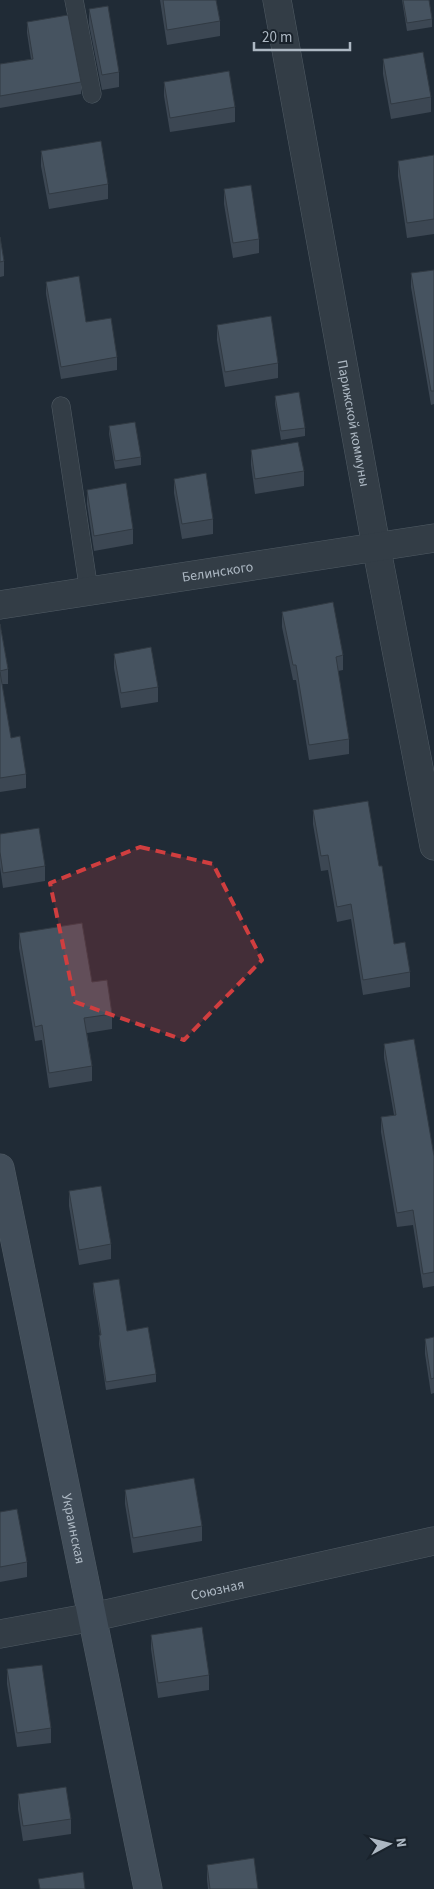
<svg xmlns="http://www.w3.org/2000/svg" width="434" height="1889" font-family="'Source Sans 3',sans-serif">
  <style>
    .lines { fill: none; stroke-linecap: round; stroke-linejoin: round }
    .lane-casing { stroke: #505b64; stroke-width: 19 }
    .street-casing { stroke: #505b64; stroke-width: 29 }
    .secondary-casing { stroke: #505b64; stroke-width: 29 }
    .lane { stroke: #333d46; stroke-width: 18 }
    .street { stroke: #333d46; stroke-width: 28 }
    .secondary { stroke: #414d59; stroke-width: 28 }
    .wall { fill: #3c4753 }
    .building { fill: #465360; stroke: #313a43 }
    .marked { fill: #d03e3f; fill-opacity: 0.2; stroke: #d03e3f; stroke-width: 4; stroke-dasharray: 10 6; stroke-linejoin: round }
    .labels { text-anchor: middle; stroke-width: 5; stroke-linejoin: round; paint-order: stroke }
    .street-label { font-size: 14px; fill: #adb8c3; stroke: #19222b }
  </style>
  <rect width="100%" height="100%" fill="#202b36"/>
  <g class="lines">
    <g class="lane-casing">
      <path id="lane" d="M74,0l18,94
        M61,406l28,185"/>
    </g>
    <g class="street-casing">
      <g id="street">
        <path id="s1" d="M277,0l98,540 59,306"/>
        <path id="s2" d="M0,605l434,-67"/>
        <path id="s3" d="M0,1634l93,-17 341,-76"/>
      </g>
    </g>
    <g class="secondary-casing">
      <g id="secondary">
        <path id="s4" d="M0,1168l148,721"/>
      </g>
    </g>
    <use href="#lane" class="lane"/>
    <use href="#street" class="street"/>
    <use href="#secondary" class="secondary"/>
  </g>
  <path class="wall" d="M160,0h56l4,21v15l-53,9z
    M402,0h27l3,19v8l-25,4z
    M89,9l30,63v15l-17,3 -13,-66z
    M27,22l54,60v12l-81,14v-44l31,-5 -4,-26z
    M383,59l48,38v15l-40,7 -8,-45z
    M164,82l71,25v15l-65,10 -6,-36z
    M41,151l67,33v15l-59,10 -8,-43z
    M434,155v79l-27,4 -9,-62v-15z
    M224,189l35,50v14l-26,5 -9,-54z
    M0,237l4,24v15l-4,1z
    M434,270v134l-3,1 -20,-118v-14z
    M46,282l40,40 31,35v13l-56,9 -15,-85z
    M217,325l61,38v15l-53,9 -8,-47z
    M275,396l30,32v8l-24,4 -6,-36z
    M109,426l32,31v8l-26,4 -6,-35z
    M251,450l53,21v15l-49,8 -4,-29z
    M174,479l39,40v15l-31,5 -8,-46z
    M87,490l46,39v15l-39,7 -7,-47z
    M282,612l61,43v15l-5,1 11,68v15l-40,6 -13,-80h-3l-11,-53z
    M0,624l8,45v15h-6l9,54 15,36v14l-26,4z
    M114,654l44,33v15l-37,6 -7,-40z
    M313,810l66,56 15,78 16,28v15l-47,8 -12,-76 -14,3 -9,-52 -7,1 -8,-47z
    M0,834l45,32v15l-42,7 -3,-21z
    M19,933l73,49 20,32v15l-25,4 5,33v15l-43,7 -7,-48 -7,1 -16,-93z
    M384,1044l50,112v130l-11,2 -10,-63 -16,2 -16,-95v-15l13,-2 -10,-57z
    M69,1191l42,53v15l-32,6 -10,-59z
    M93,1283l34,48 29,43v8l-50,8 -7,-46v-9h1l-7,-44z
    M434,1337v56l-3,1 -6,-40v-15z
    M125,1490l77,36v15l-69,12 -8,-49z
    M0,1512l27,50v15l-27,5z
    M151,1635l58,40v15l-51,8 -7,-49z
    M7,1669l44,59v15l-34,4 -10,-63z
    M18,1794l53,25v15l-48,7 -5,-32z
    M207,1865l51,24h-50l-1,-9z"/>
  <path class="building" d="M163,0h53l4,21 -53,9z
    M403,0h26l3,19 -25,4z
    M108,6l11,66 -17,3 -13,-66z
    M68,15l13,67 -81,14v-32l33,-5 -6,-37z
    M423,52l8,45 -40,7 -8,-45z
    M229,71l6,36 -65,11 -6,-36z
    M101,141l7,43 -59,10 -8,-43z
    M434,155v64l-27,4 -9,-62z
    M251,185l8,54 -26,4 -9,-54z
    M0,237l4,24 -4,1z
    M434,270v121h-3l-20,-118z
    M79,276l7,46 25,-4 6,39 -56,10 -15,-85z
    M271,316l7,47 -53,9 -8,-47z
    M299,392l6,36 -24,3 -6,-35z
    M135,422l6,35 -26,4 -6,-35z
    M298,442l6,29 -49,8 -4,-29z
    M206,473l7,46 -31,5 -8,-45z
    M126,483l7,46 -39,7 -7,-46z
    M333,602l10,53 -7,2 13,82 -40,6 -13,-80h-3l-11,-53z
    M0,624l8,45 -8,2z
    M151,647l7,40 -37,6 -7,-39z
    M0,672l11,66 9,-2 6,38 -26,4z
    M368,801l11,65h3l12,78 11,-2 5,30 -47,8 -12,-76 -14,3 -9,-52 -7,1 -8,-46z
    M39,828l6,38 -42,7 -3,-21v-18z
    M82,923l10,59 15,-2 5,34 -28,4 8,48 -43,7 -7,-48 -7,2 -16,-94z
    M414,1039l20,117v116l-11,2 -10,-64 -16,3 -16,-96 15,-2 -12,-71z
    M101,1186l10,58 -32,6 -10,-59z
    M119,1279l8,52 21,-4 8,47 -50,8 -7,-47h2l-8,-52z
    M434,1337v41l-3,1 -6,-40z
    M194,1478l8,48 -69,12 -8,-48z
    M17,1509l10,53 -27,5v-55z
    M202,1627l7,48 -51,8 -7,-48z
    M42,1665l9,63 -34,5 -10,-64z
    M66,1787l5,32 -48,7 -5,-32z
    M254,1858l4,31h-48l-3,-24z
    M83,1872l2,17h-45l-2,-10z"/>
  <path class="marked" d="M140,847l73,17 49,96 -78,80 -109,-38 -25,-119z"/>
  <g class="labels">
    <g class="street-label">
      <text dy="5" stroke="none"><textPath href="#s1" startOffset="430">Парижской коммуны</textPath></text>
      <text dy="5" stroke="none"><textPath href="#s2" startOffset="220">Белинского</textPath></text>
      <text dy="5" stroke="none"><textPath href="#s4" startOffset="368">Украинская</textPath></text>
      <text dy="5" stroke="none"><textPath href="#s3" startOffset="222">Союзная</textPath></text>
    </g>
  </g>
  <g transform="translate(389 1844) rotate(83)" stroke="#19222b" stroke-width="4" paint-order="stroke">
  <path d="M0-4L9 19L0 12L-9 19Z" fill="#adb8c3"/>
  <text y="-8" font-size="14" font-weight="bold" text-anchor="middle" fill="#adb8c3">N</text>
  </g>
  <path d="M254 42v8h96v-8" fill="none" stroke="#adb8c3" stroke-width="2.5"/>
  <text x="262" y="42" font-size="15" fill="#adb8c3" stroke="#19222b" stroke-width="4" paint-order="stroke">20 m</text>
</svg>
